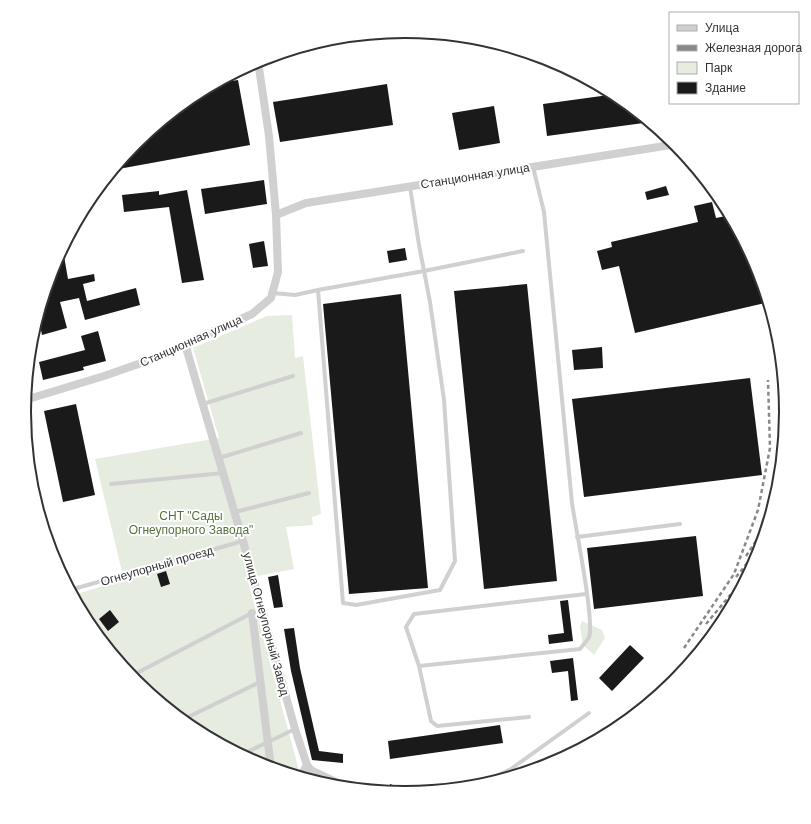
<svg xmlns="http://www.w3.org/2000/svg" width="811" height="824" font-family="Helvetica,sans-serif">
  <style>
    .green { fill: #e6ecdf }
    .building { fill: #1a1a1a }
    .lines { fill: none; stroke-linecap: round; stroke-linejoin: round }
    .service { stroke: #d0d0d0; stroke-width: 4 }
    .minor { stroke: #d0d0d0; stroke-width: 8 }
    .rail { stroke: #888; stroke-width: 2.5; stroke-dasharray: 4 3; stroke-linecap: butt }
    .labels { text-anchor: middle; stroke-width: 4; stroke-linejoin: round; paint-order: stroke }
    .street-label { font-size: 12px; fill: #333; stroke: #fff }
    .park-label { font-size: 12px; fill: #56703f; stroke: #fff }
    .rim { fill: none; stroke: #333; stroke-width: 2 }
  </style>
  <rect width="100%" height="100%" fill="#fff"/>
  <path class="green" d="M292,315l3,43 8,-2 18,158 -9,3 1,8 -27,2 8,42 -47,9 53,196 -2,2 -39,-12 -66,-35 -57,-47 -48,-58 -15,-29 51,-15 -29,-121 124,-21 -26,-90 74,-32z
    M582,621l20,9 3,8 -11,17 -11,-10 -3,-19z"/>
  <path class="building" d="M238,80l12,65 -137,25 23,-28 58,-47 19,-11z
    M387,84l6,41 -113,17 -7,-40z
    M616,94l35,28 -104,14 -4,-32z
    M494,106l6,37 -41,7 -7,-37z
    M264,180l3,24 -62,10 -4,-25z
    M666,186l3,9 -22,5 -2,-8z
    M187,190l17,90 -22,3 -13,-76 -45,5 -2,-17 37,-4v4z
    M712,202l4,16 15,-3 27,51 11,36 -134,31 -16,-67 -17,4 -5,-19 15,-4 -1,-5 87,-20 -4,-16z
    M264,241l4,25 -15,2 -4,-24z
    M405,248l2,12 -18,3 -2,-12z
    M64,256l4,23 26,-5 1,7 -12,3 4,17 49,-13 4,17 -55,15 -6,-22 -19,4 7,26 -25,7 -3,-15 4,-1 -2,-8 4,-1 -2,-11 10,-33 5,-9z
    M527,284l30,297 -73,8 -30,-298z
    M401,294l27,294 -79,6 -26,-290z
    M98,331l8,30 -23,6 1,3 -41,10 -4,-18 46,-12 -4,-14z
    M602,347l1,21 -29,2 -2,-20z
    M750,378l12,97 -178,22 -12,-98z
    M76,404l19,91 -32,7 -19,-91z
    M696,536l7,60 -109,13 -7,-61z
    M166,571l4,13 -9,3 -4,-13z
    M278,575l5,32 -9,1 -6,-31z
    M568,600l5,41 -24,3 -1,-9 16,-2 -4,-32z
    M110,610l9,12 -11,9 -9,-12z
    M294,628l6,40 19,83 24,3v9l-31,-3 -21,-89 -7,-42z
    M630,645l14,13 -32,33 -13,-13z
    M573,658l5,42 -7,1 -3,-30 -16,2 -2,-12z
    M500,725l3,18 -113,16 -2,-18z
    M390,784l20,7v2l-22,-1z"/>
  <g class="lines">
    <path class="service" d="M533,167l11,45 28,291c3,22 23,119 17,134 -2,4 -6,8 -9,12l-161,17 -13,-39 8,-13 172,-20
      M318,290l106,-19 99,-20
      M273,293l22,2 23,-5 25,313 13,2 84,-15 15,-29 -11,-161 -14,-98 -11,-57 -9,-58
      M203,404l90,-28
      M219,458l82,-25
      M111,484l112,-11
      M235,512l74,-19
      M577,537l103,-13
      M70,590l173,-49
      M419,666l12,55 6,5 92,-9
      M131,676l121,-63
      M182,720l78,-38
      M241,755l54,-26
      M473,787l38,-18 78,-56"/>
    <path class="minor" d="M276,215l30,-12 371,-59
      M185,344l58,197 52,188 12,36 4,5 38,18
      M25,400l79,-24 43,-15 105,-47 19,-16 7,-26 -2,-57 -7,-79 -11,-75
      M252,613l19,155
      M300,777l7,-12"/>
    <path class="rail" d="M746,556l14,-21 14,-31
      M736,577l26,-32
      M706,624l46,-55
      M684,648l50,-74 24,-64 12,-62 -2,-68"/>
  </g>
  <g class="labels">
    <g class="street-label">
      <text transform="translate(475 176) rotate(-9)" y="4">Станционная улица</text>
      <text transform="translate(191 341) rotate(-24)" y="4">Станционная улица</text>
      <text transform="translate(157 566) rotate(-16)" y="4">Огнеупорный проезд</text>
      <text transform="translate(266 624) rotate(75)" y="4">улица Огнеупорный Завод</text>
    </g>
    <g class="park-label">
      <text x="191" y="520">СНТ "Сады<tspan x="191" dy="14">Огнеупорного Завода"</tspan></text>
    </g>
  </g>
  <path d="M0 0H811V824H0ZM31 412a374 374 0 1 1 748 0a374 374 0 1 1-748 0Z" fill="#fff" fill-rule="evenodd"/>
  <path class="rim" d="M31 412a374 374 0 1 1 748 0a374 374 0 1 1-748 0Z"/>
  <rect x="669" y="12" width="130" height="92" fill="#ffffff" stroke="#adadad"/>
  <rect x="677" y="25" width="20" height="6" fill="#d0d0d0" stroke="#adadad"/>
  <text x="705" y="32" font-size="12" fill="#333333">Улица</text>
  <rect x="677" y="45" width="20" height="6" fill="#888888" stroke="#adadad"/>
  <text x="705" y="52" font-size="12" fill="#333333">Железная дорога</text>
  <rect x="677" y="62" width="20" height="12" fill="#e6ecdf" stroke="#adadad"/>
  <text x="705" y="72" font-size="12" fill="#333333">Парк</text>
  <rect x="677" y="82" width="20" height="12" fill="#1a1a1a" stroke="#adadad"/>
  <text x="705" y="92" font-size="12" fill="#333333">Здание</text>
</svg>
